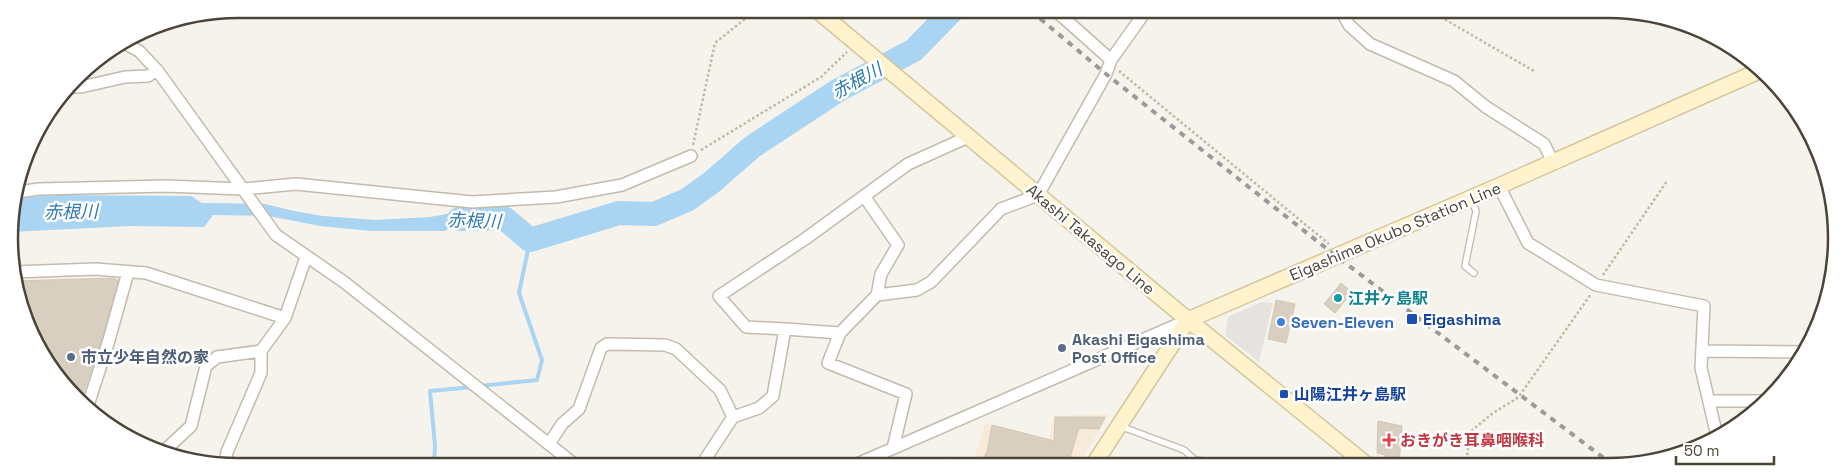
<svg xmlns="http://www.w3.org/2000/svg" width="1846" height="476" font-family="'Space Grotesk','Noto Sans JP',sans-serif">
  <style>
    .commercial { fill: #f7ead8 }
    .parking { fill: #e5e3e0 }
    .water { fill: #a9d4f2 }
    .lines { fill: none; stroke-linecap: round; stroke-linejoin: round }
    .stream { stroke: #a9d4f2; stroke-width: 4 }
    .river { stroke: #a9d4f2; stroke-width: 24 }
    .building { fill: #d8cfc1; stroke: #d3c7b4 }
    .service-casing { stroke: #c2bbae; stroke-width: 8 }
    .minor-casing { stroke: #c2bbae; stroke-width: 14 }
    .secondary-casing { stroke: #d6c79b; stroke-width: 18 }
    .path { stroke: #c4b79f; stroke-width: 2.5; stroke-dasharray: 2.5 2.5; stroke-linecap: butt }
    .service { stroke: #fff; stroke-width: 5.5 }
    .minor { stroke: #fff; stroke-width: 11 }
    .secondary { stroke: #fff3cd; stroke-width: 15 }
    .rail { stroke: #9a9a9a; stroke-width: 4; stroke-dasharray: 6 6; stroke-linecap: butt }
    .culture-dot { fill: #0f9aa8; stroke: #fff; stroke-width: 2 }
    .transit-dot { fill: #1a4fb4; stroke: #fff; stroke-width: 2 }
    .shop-dot { fill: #3f7fe0; stroke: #fff; stroke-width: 2 }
    .service-dot { fill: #5c6f8a; stroke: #fff; stroke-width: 2 }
    .health-dot { fill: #e0444e; stroke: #fff; stroke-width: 2 }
    .labels { text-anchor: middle; stroke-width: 5; stroke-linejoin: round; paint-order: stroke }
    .street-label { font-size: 16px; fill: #4b4439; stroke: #fff }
    .culture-label { font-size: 16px; font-weight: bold; fill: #0d838f; stroke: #fff; text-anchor: start }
    .transit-label { font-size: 16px; font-weight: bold; fill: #164399; stroke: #fff; text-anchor: start }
    .shop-label { font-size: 16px; font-weight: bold; fill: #366cbe; stroke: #fff; text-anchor: start }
    .service-label { font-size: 16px; font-weight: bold; fill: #4e5e75; stroke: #fff; text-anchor: start }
    .health-label { font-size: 16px; font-weight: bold; fill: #be3a42; stroke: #fff; text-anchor: start }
    .water-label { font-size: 18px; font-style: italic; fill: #2e7ab2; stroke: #fff }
    .rim { fill: none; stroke: #4b4439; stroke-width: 2.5 }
  </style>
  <rect width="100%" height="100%" fill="#f6f3ec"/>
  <path class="commercial" d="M1110,414l-32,50h-105l12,-41 64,16 5,-23z
    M947,456l22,8h-25z"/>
  <path class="parking" d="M1261,302l12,1 -14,59 -34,-27 3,-18z"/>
  <path class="water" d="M53,195l138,1 11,7 63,1 29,7 29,5 52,4 55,-3 22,-4 41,6 -35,4 -13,8h-73l-52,-5 -51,-10 -56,-1 -9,12 -75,-1 -119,6 -1,-9 7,-25z"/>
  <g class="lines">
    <path class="stream" d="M480,386l57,-6 5,-20 -23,-67 11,-53
      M434,463l1,-17 -5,-55 43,-4"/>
    <path class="river" d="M459,219l45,-1 26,22 89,-27 35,1 33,-14 25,-18 40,-35 85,-56 77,-41 38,-39"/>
  </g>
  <path class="building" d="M112,278l6,2 -16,58 -21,62 -25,-23 -39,-79 -2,-17z
    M1341,283l11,9 -17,21 -11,-9z
    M1276,300l19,4 -9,39 -18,-4z
    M1055,417h50l-6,12 -20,-1 -11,36h-89l8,-12 5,-27 62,16z
    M1378,421l24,5 -3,39h-14v-10l-8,-2z"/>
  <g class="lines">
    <g class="service-casing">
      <path id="service" d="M1471,199l5,12 -11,55 9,7
        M1120,426l64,24 11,10 17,2"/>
    </g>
    <g class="minor-casing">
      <path id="minor" d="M1056,11l55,49
        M1342,12l7,13 21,19 84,37 32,26 58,37 9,18
        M124,43l15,8 18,19 119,165 68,47 230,182
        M71,87h10l44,-10 23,-1 9,-6
        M1499,186l29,57 68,42 108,21 -3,62 16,68
        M18,192l21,-3 127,-3 77,3 53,-5 176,18 84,-5 66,-12 69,-29
        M864,196l34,49 -17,29 -4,21
        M14,272l81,-3 51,4 139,45 21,-61
        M785,329l-39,-2 -27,-31 86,-57 103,-75 60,-27
        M840,333l-12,30 78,31 -13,54
        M1702,351l105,1
        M1709,401h58
        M88,405l21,-65 19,-68
        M549,444l13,-20 17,-15 22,-61 6,-4 58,1 11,4 44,41 13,27
        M163,452l28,-26 15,-60 11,-9 44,-6
        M225,463l2,-11 34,-79v-22l24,-33
        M702,464l31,-47 26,-9 14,-12 12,-67 55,4 37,-38 40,-5 14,-8 70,-73 37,-14 68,-121 5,-14 34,-48
        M857,464l331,-144"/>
    </g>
    <g class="secondary-casing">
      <path id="secondary" d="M818,11l358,299 191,155
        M1094,464l94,-144 311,-134 260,-115"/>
    </g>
    <path class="path" d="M1432,12l102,59
      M1119,71l210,173
      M693,145l22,-102 41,-33
      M701,150l120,-73 26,-25
      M1603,275l64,-94
      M1466,465l4,-33 23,-19 23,-14 4,-4 71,-101"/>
    <use href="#service" class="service"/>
    <use href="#minor" class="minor"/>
    <use href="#secondary" class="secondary"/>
    <path class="rail" d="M1031,11l75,63 230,182 277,209"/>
  </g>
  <circle class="culture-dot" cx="1338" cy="298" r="5"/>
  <g class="transit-dot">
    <rect x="1406" y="313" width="12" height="12" rx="2.5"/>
    <rect x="1279" y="389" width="10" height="10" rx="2.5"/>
  </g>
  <circle class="shop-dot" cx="1281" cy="322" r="5"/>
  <g class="service-dot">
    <circle cx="1062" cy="348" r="5"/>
    <circle cx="71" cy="357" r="5"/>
  </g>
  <path class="health-dot" d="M1386.5 432.5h5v5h5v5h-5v5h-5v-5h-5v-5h5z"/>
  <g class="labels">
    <g class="street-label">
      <text transform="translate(1395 231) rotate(-23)" y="6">Eigashima Okubo Station Line</text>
      <text transform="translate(1091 239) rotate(40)" y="6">Akashi Takasago Line</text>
    </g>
    <g class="culture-label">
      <text x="1348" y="304">江井ヶ島駅</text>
    </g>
    <g class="transit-label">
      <text x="1423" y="325">Eigashima</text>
      <text x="1294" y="400">山陽江井ヶ島駅</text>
    </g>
    <g class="shop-label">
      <text x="1291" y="328">Seven-Eleven</text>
    </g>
    <g class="service-label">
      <text x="1072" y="345">Akashi Eigashima<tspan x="1072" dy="18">Post Office</tspan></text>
      <text x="81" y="363">市立少年自然の家</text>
    </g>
    <g class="health-label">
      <text x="1400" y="446">おきがき耳鼻咽喉科</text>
    </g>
    <g class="water-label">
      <text transform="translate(857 81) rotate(-29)" y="6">赤根川</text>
      <text transform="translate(71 212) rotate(-1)" y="6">赤根川</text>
      <text transform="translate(474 221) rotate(2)" y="6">赤根川</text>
    </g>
  </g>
  <path d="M0 0H1846V476H0ZM238 18H1608A220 220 0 0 1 1828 238V238A220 220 0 0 1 1608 458H238A220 220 0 0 1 18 238V238A220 220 0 0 1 238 18Z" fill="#fff" fill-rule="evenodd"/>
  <path class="rim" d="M238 18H1608A220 220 0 0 1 1828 238V238A220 220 0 0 1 1608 458H238A220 220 0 0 1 18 238V238A220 220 0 0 1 238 18Z"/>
  <path d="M1676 456v8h98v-8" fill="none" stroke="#4b4439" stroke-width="2.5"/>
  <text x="1684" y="456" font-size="15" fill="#4b4439" stroke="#ffffff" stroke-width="4" paint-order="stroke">50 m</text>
</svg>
